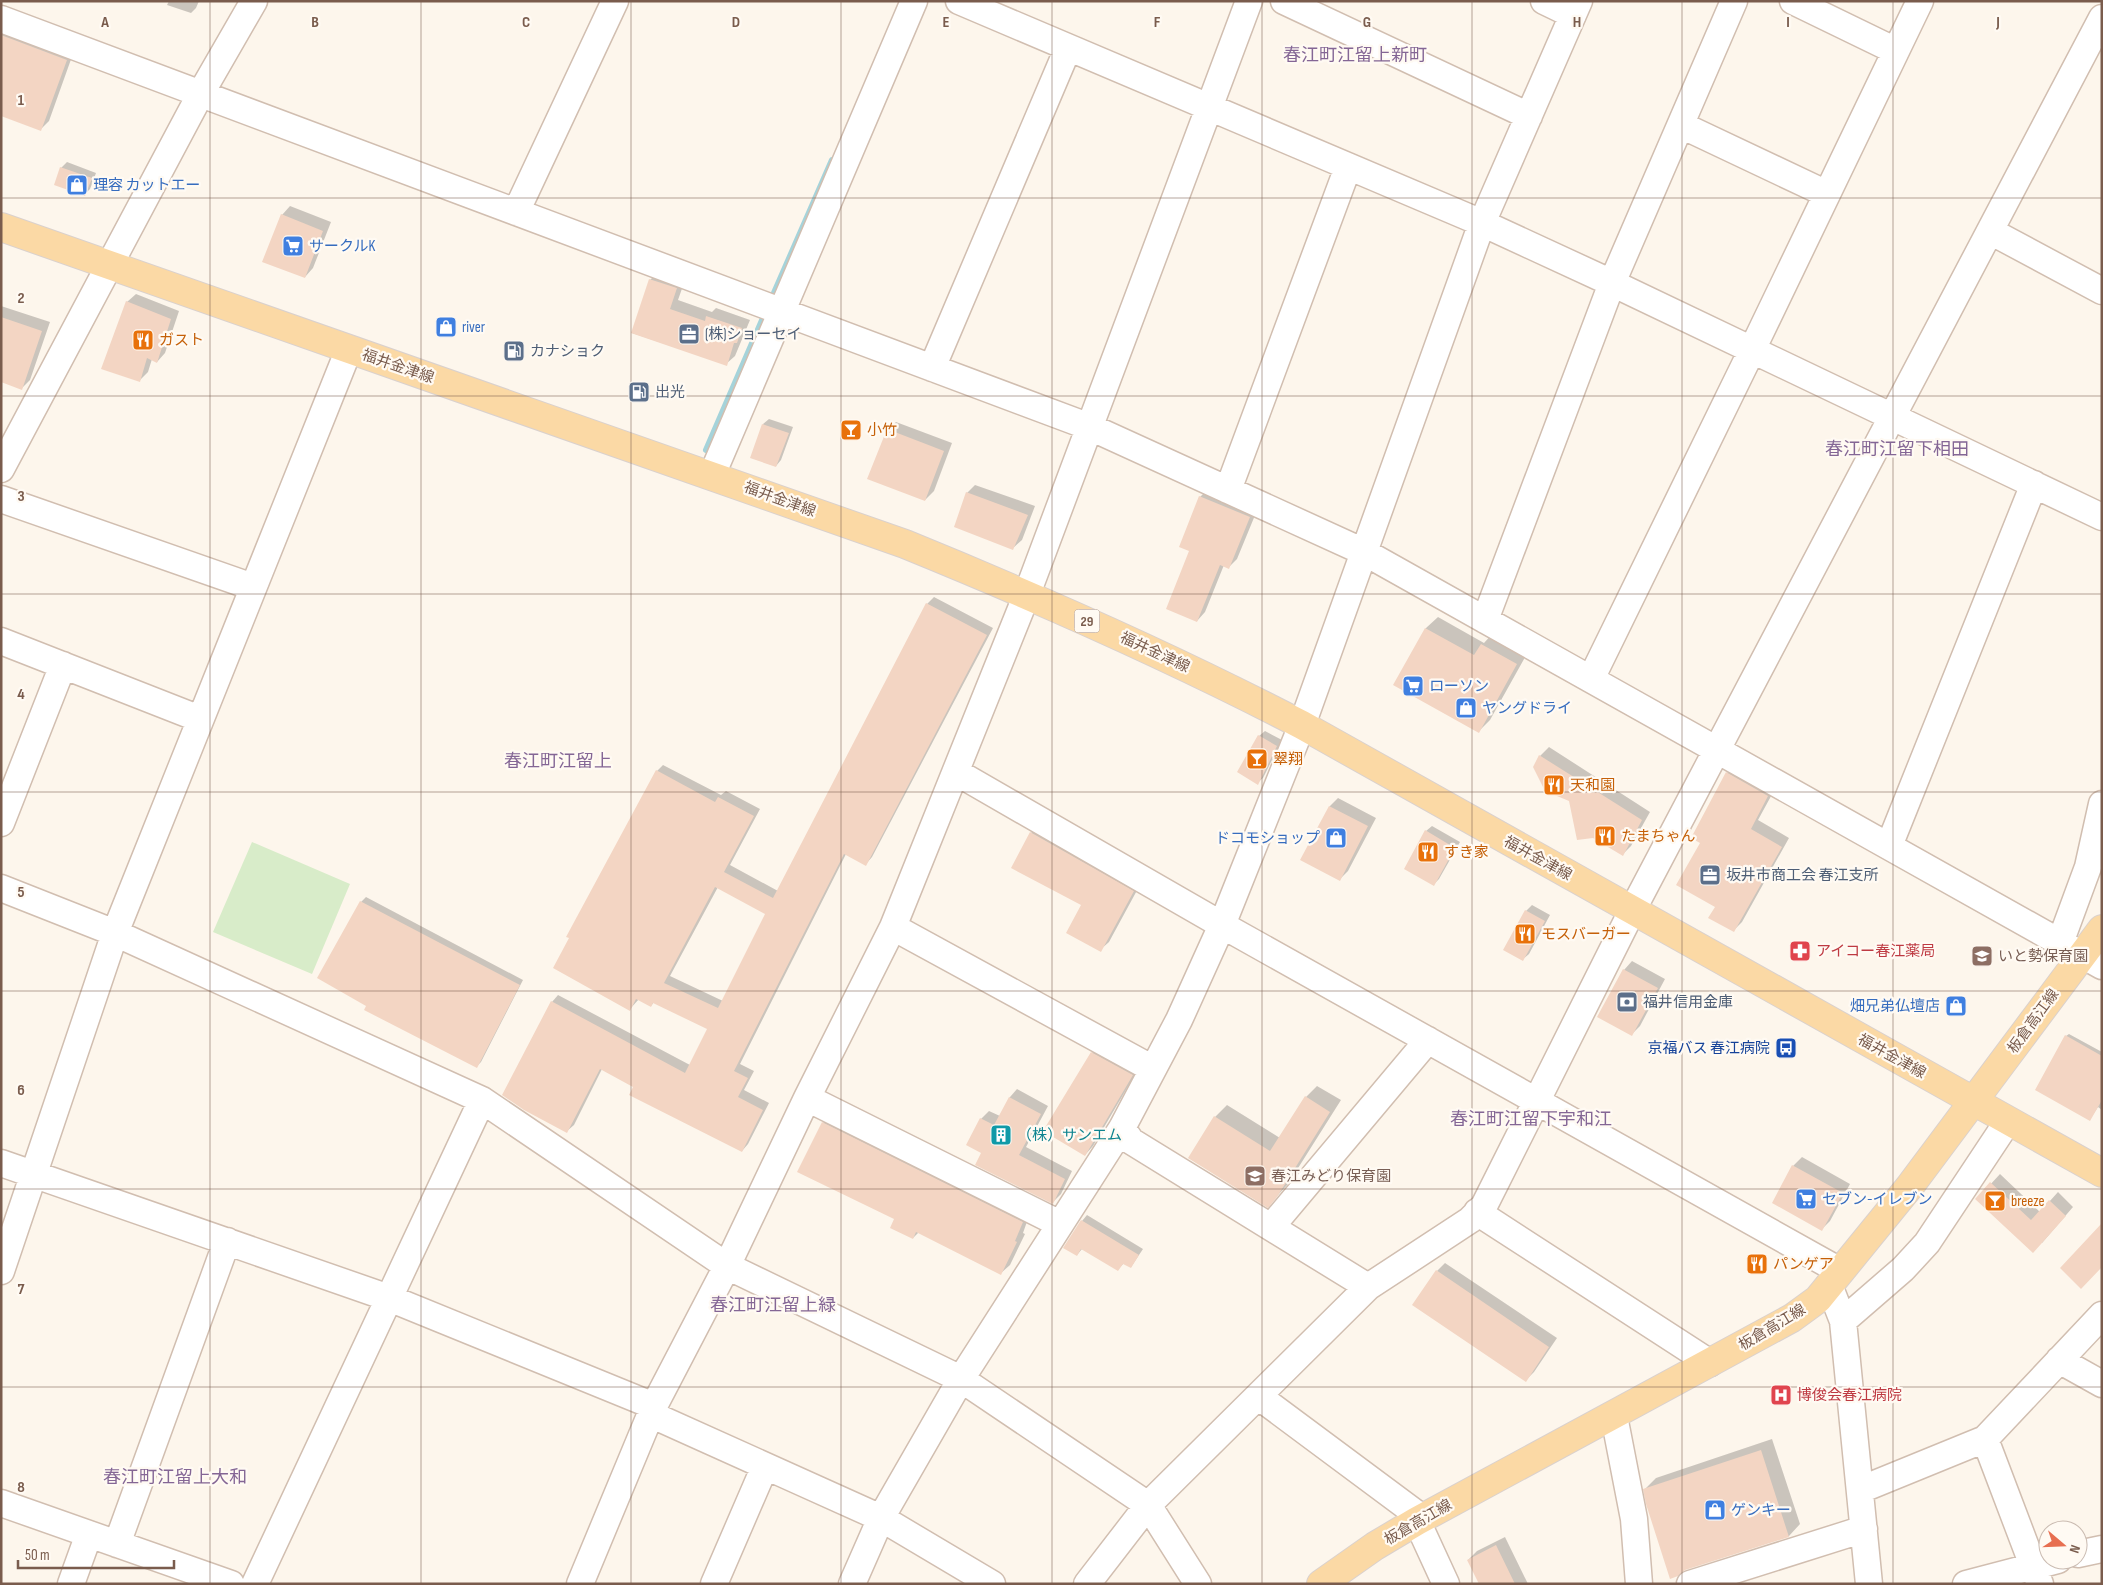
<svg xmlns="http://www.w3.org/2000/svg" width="2103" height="1585" font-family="'Sofia Sans Condensed','Noto Sans JP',sans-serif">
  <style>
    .green { fill: #d8ecc9 }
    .shadow { fill: #0003; fill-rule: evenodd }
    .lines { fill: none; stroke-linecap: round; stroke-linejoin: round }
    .stream { stroke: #a5d3da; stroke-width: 6 }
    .building { fill: #f3d5c3; fill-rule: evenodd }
    .minor-casing { stroke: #d1beb0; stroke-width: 29 }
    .major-casing { stroke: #dad1cd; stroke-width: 30 }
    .minor { stroke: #fff; stroke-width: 26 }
    .major { stroke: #fbd9a5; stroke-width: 28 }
    .grid { fill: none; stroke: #7a5c4d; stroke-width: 1; stroke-opacity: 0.55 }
    .labels { text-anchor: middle; stroke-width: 4.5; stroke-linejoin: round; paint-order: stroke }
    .shield { fill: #fffaf3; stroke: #a28b7f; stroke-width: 1 }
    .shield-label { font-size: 14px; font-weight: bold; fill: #7a5c4d }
    .shop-label { font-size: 15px; fill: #366cbe; stroke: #fffaf3; text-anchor: start }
    .service-label { font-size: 15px; fill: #4e5e75; stroke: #fffaf3; text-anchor: start }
    .food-label { font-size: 15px; fill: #c56008; stroke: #fffaf3; text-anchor: start }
    .street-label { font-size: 15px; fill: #7a5c4d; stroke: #fffaf3 }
    .health-label { font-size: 15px; fill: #be3a42; stroke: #fffaf3; text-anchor: start }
    .education-label { font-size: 15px; fill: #785e54; stroke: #fffaf3; text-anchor: start }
    .transit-label { font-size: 15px; fill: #164399; stroke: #fffaf3; text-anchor: end }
    .culture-label { font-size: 15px; fill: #0d838f; stroke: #fffaf3; text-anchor: start }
    .quarter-label { font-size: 18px; fill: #846695; stroke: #fffaf3 }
    .grid-label { font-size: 16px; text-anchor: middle; font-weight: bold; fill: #7a5c4d; stroke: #fffaf3; stroke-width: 4.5; stroke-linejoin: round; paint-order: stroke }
  </style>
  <rect width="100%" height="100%" fill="#fdf6ec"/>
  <path class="green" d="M252,842l98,42 -38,90 -99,-42z"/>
  <path class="shadow" d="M169,1h30l-3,7 -5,5 -24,-8z
    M1,24l73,27 -25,70 -8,8 -40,-14z
    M67,162l29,11 -6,16 -6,6 -23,-27z
    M290,206l41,16 -18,46 -8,9 -23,-62z
    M659,271l26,9 -7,20 34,12 4,-4 34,12 -15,36 -9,8 -94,-31 18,-53z
    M136,294l43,17 -14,42 -8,9 -5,-3 -4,13 -9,9 -12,-79z
    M1,306l49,16 -20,58 -8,8 -21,-7z
    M769,419l24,8 -12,33 -5,6 -13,-42z
    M896,422l56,21 -18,48 -9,9 -37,-70z
    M975,485l60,21 -13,34 -9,8 -46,-55z
    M1209,488l49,20 -21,51 -8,8 -5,-2 -19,47 -8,9 -6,-70 9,-54z
    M934,597l59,31 -121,229 -6,7 -20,-10 -106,210 14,7 -10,19 25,13 -21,41 -6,7 -107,-65 -33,-17 -28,56 -7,6 -15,-129 6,-7 132,70 19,-36 -55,-27 -3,4 -12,-7 -9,10 27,-238 6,-6 58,30 5,-4 34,18 -30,56 48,26 149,-287zM718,887l49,26 -44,88 -53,-25z
    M1438,617l46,26 9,-10 35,19 -38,68 -11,11 -84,-46 31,-57z
    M1265,731l17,9 -19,38 -6,5 2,-47z
    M1549,747l101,65 -19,34 -8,8 -30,-18 -23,-35 -36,-34 6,-11z
    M1736,765l40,22 -18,33 31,18 -47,84 -9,9 -17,-25 -14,-64 25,-69z
    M1338,798l38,20 -28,53 -8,8 -38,-19 28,-54z
    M1039,824l102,59 -32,59 -9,8 -17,-46 -52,-71z
    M1432,826l28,16 -21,37 -5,5 -8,-53z
    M366,897l157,83 -42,82 -4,4 -109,-61 -7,-103z
    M1532,905l18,10 -21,39 -6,5 -18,-10 21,-38z
    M1632,961l33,18 -25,47 -8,8 -8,-64z
    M2069,1034l33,18v58l-4,-3 -8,12 -24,-83z
    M1100,1044l40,22 -47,80 -8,9 7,-102z
    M1317,1086l24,14 -53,84 -20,22 -79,-48 26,-41 12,-12 53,33 26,-41z
    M1017,1089l31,17 -22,41 46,24 -11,23 -8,8 -71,-50 -1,-33 8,-8 11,5 10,-19z
    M831,1114l199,99 -7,20 2,1 -15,31 -9,8 -82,-41 -6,6 -90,-115z
    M1802,1157l48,27 -20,37 -8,8 -29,-63z
    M2000,1174l40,38 18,-20 15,15 -31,36 -65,-44z
    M1087,1215l56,34 -12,18 -7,-4 -6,6 -36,-20 -5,6 5,-34z
    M1445,1263l112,75 -23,34 -8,8 -89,-109z
    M1772,1439l28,85 -11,12 -104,33 -40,-80 11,-11z
    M1505,1537l23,47h-48l-12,-24 9,-9z"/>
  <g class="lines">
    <path class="stream" d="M770,302l62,-142
      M706,450l60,-139"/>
  </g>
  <path class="building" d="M1,35l66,25 -26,71 -40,-15z
    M60,167l32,11 -7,18 -31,-11z
    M281,214l42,17 -18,47 -43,-16z
    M649,279l28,9 -7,21 35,12 1,-5 36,12 -5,15h-3l-7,23 -96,-33z
    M126,301l45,18 -14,44 -10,-5 -7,24 -39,-13z
    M1,317l41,14 -20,59 -21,-8z
    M762,424l27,9 -13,34 -26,-9z
    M887,429l57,22 -19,50 -58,-22z
    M966,492l62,23 -15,35 -59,-23z
    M1199,496l51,21 -21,52 -9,-4 -23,57 -31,-13 23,-58 -10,-4z
    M926,603l61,32 -121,231 -22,-12 -110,217 14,7 -10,19 25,13 -21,42 -113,-57 4,-8 -33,-18 -33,64 -43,-23 -22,-15 49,-94 134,72 22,-44 -54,-26 -2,4 -15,-8 -6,12 -77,-43 16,-30 -3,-1 90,-167 59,32 3,-5 36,19 -30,56 49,26zM715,887l50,27 -47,94 -54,-25z
    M1425,628l49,27 7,-11 36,20 -38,69 -86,-48z
    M1258,735l19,11 -19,39 -21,-13z
    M1539,755l103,65 -19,36 -30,-18 -16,2 -8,-39 -24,-10 -12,-24z
    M1726,772l42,24 -17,33 31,18 -48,85 -26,-14 7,-11 -39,-22 24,-42 -9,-5z
    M1329,806l39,20 -28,55 -40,-21z
    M1425,830l30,18 -21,38 -30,-17z
    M1030,832l104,59 -33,61 -35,-19 15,-28 -70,-37z
    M360,901l160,84 -43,83 -113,-58 2,-4 -49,-28z
    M1525,910l20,11 -22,40 -20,-11z
    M1623,969l35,19 -26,48 -35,-19z
    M2065,1035l37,21v44l-12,21 -55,-31z
    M1091,1052l42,23 -48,81 -42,-25z
    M1305,1096l25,16 -53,85 -9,11 -80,-50 26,-42 56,35z
    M1009,1097l32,17 -22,41 46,24 -12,25 -78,-39 6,-12 -15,-8 14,-27 14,7z
    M822,1122l201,100 -8,19 2,1 -16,33 -85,-43 -3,7 -23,-11 4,-9 -97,-47z
    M1792,1165l51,28 -21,38 -50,-28z
    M1990,1182l41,38 18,-20 17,16 -33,37 -58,-54z
    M1081,1220l58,35 -8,13 -8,-4 -5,7 -37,-22 -4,7 -14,-8z
    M2102,1223v44l-21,22 -21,-21z
    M1436,1270l113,77 -23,35 -114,-77z
    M1761,1450l28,87 -104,33 -7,6 -8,3 -24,-75 -3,-15z
    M1496,1545l19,39h-36l-12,-24z"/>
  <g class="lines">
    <g class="minor-casing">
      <path id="minor" d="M959,1l523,222 130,60 490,234
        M1284,1l245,115
        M1544,1l29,14
        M1793,1l103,50
        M1,19l1089,408 274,125 738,414
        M1681,125l146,69
        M516,212l99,-211
        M1990,231l112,60
        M932,368l136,-320
        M1,469l200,-376 53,-92
        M712,475l202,-474
        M1228,490l120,-323
        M1,499l252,88
        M1485,620l127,-337 122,-282
        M1,641l199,78
        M1591,679l161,-329 168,-349
        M956,772l266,153 618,346
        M1,823l62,-158
        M1889,846l145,-362
        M1,888l114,45 367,167 245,166 234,113 187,126 50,79
        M893,927l260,142
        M2060,943l28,-76 14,-63
        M807,1098l253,126
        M1122,1128l9,13 237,146
        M1,1163l388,135 265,108
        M1477,1212l233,151
        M1271,1227l157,-187
        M1,1271l114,-338 234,-584
        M1829,1285l14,36 26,263
        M1843,1321l60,-52 24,-26 81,-122
        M2059,1360l43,24
        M1258,1396l164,122
        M650,1414l231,104 111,66
        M1614,1416l20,103 5,65
        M1985,1439l55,145
        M1860,1490l125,-51 117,-124
        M1,1503l230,81
        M1417,1521l29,63
        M117,1544l110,-303
        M2078,1554l24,-5
        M71,1584l18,-50
        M255,1584l227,-484
        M580,1584l74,-178 73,-140 80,-168 86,-171 134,-333 222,-593
        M714,1584l51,-118
        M852,1584l29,-66 80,-139 161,-251 57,-108 43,-95 80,-200 180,-502 97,-222
        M1087,1584l61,-79 220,-218 102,-67 14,-14 148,-295 470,-893
        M1690,1584l174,-55
        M1966,1584l92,-24"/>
    </g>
    <g class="major-casing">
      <path id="major" d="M1,227l904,317c135,55 268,114 397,181l800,448
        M1321,1584l54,-38 42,-25 375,-203 26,-19 92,-113 192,-257"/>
    </g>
    <use href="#minor" class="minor"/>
    <use href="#major" class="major"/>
  </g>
  <path class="grid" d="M210,1v1583M421,1v1583M631,1v1583M841,1v1583M1052,1v1583M1262,1v1583M1472,1v1583M1682,1v1583M1893,1v1583M1,198h2101M1,396h2101M1,594h2101M1,792h2101M1,991h2101M1,1189h2101M1,1387h2101"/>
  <defs>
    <g id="shop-square" transform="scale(1.125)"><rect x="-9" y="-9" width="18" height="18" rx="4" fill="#3f7fe0" stroke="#fffaf3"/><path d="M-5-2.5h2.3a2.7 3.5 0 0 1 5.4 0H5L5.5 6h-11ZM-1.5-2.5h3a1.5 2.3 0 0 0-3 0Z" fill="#fff"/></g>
    <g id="supermarket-square" transform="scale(1.125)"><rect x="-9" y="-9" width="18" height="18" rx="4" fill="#3f7fe0" stroke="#fffaf3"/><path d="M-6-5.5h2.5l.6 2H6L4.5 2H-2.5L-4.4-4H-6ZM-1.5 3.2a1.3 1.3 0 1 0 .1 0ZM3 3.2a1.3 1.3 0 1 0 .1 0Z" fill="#fff"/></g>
    <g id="office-square" transform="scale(1.125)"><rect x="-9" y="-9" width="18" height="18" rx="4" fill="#5c6f8a" stroke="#fffaf3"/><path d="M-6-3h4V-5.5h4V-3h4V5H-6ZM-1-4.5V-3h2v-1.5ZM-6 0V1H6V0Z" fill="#fff"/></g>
    <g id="restaurant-square" transform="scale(1.125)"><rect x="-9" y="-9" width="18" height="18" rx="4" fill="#e8710a" stroke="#fffaf3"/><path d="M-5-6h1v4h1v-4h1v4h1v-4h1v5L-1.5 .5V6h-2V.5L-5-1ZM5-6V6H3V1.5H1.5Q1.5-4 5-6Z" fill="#fff"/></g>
    <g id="fuel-square" transform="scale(1.125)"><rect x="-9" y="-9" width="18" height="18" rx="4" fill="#5c6f8a" stroke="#fffaf3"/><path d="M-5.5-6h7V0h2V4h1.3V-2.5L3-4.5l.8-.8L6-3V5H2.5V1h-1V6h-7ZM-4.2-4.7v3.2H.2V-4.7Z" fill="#fff"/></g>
    <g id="bar-square" transform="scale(1.125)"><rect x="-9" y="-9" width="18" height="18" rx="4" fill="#e8710a" stroke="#fffaf3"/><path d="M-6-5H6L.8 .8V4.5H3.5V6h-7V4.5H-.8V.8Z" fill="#fff"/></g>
    <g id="pharmacy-square" transform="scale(1.125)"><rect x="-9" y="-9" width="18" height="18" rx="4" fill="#e0444e" stroke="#fffaf3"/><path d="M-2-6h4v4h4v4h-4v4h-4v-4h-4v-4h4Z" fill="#fff"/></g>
    <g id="school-square" transform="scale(1.125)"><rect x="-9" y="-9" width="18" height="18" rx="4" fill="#8d6e63" stroke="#fffaf3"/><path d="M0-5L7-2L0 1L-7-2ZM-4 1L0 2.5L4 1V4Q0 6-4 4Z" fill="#fff"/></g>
    <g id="bank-square" transform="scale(1.125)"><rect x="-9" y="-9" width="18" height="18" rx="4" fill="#5c6f8a" stroke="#fffaf3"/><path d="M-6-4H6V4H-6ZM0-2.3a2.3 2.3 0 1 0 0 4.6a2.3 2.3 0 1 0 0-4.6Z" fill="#fff"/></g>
    <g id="bus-square" transform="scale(1.125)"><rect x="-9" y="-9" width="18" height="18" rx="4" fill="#1a4fb4" stroke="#fffaf3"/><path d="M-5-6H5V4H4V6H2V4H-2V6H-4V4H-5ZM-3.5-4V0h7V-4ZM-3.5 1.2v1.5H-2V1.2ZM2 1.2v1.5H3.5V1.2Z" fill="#fff"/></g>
    <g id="building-square" transform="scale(1.125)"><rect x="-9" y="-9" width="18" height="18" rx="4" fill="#0f9aa8" stroke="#fffaf3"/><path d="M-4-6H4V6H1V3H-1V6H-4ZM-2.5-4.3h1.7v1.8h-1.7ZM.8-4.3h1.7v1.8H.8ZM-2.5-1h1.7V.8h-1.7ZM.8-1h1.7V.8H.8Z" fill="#fff"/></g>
    <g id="hospital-square" transform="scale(1.125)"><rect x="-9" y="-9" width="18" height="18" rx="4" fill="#e0444e" stroke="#fffaf3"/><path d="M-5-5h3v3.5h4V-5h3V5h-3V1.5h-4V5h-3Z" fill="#fff"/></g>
  </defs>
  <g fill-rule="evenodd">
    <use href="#shop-square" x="77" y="185"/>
    <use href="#supermarket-square" x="293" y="246"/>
    <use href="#shop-square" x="446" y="327"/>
    <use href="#office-square" x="689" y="334"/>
    <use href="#restaurant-square" x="143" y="340"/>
    <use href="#fuel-square" x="514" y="351"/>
    <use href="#fuel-square" x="639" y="392"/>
    <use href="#bar-square" x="851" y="430"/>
    <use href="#supermarket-square" x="1413" y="686"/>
    <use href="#shop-square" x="1466" y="708"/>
    <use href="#bar-square" x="1257" y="759"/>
    <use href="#restaurant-square" x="1554" y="785"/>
    <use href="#restaurant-square" x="1605" y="836"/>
    <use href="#shop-square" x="1336" y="838"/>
    <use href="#restaurant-square" x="1428" y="852"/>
    <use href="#office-square" x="1710" y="875"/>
    <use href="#restaurant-square" x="1525" y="934"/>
    <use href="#pharmacy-square" x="1800" y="951"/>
    <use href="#school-square" x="1982" y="956"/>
    <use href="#bank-square" x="1627" y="1002"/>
    <use href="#shop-square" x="1956" y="1006"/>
    <use href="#bus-square" x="1786" y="1048"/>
    <use href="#building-square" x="1001" y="1135"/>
    <use href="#school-square" x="1255" y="1176"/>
    <use href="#supermarket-square" x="1806" y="1199"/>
    <use href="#bar-square" x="1995" y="1201"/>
    <use href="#restaurant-square" x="1757" y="1264"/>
    <use href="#hospital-square" x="1781" y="1395"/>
    <use href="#shop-square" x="1715" y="1510"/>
  </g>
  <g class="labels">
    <rect class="shield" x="1074.5" y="609.5" width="25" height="23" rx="4"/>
    <g class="shield-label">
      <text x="1087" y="626">29</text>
    </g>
    <g class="shop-label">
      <text x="93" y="190">理容 カットエー</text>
      <text x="309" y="251">サークルK</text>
      <text x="462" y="332">river</text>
      <text x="1429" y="691">ローソン</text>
      <text x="1482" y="713">ヤングドライ</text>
      <text x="1320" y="843" text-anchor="end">ドコモショップ</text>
      <text x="1940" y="1011" text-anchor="end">畑兄弟仏壇店</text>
      <text x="1822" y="1204">セブン-イレブン</text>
      <text x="1731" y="1515">ゲンキー</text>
    </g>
    <g class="service-label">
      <text x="705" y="339">(株)ショーセイ</text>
      <text x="530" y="356">カナショク</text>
      <text x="655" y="397">出光</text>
      <text x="1726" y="880">坂井市商工会 春江支所</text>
      <text x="1643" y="1007">福井信用金庫</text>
    </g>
    <g class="food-label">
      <text x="159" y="345">ガスト</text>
      <text x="867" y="435">小竹</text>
      <text x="1273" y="764">翠翔</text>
      <text x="1570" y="790">天和園</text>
      <text x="1621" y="841">たまちゃん</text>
      <text x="1444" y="857">すき家</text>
      <text x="1541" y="939">モスバーガー</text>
      <text x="2011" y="1206">breeze</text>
      <text x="1773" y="1269">パンゲア</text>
    </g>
    <g class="street-label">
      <text transform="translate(398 366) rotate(19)" y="5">福井金津線</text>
      <text transform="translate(780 499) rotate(20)" y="5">福井金津線</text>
      <text transform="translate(1155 652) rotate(25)" y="5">福井金津線</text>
      <text transform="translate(1538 858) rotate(29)" y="5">福井金津線</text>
      <text transform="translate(2033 1021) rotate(-54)" y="5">板倉高江線</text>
      <text transform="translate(1892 1056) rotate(29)" y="5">福井金津線</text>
      <text transform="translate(1772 1327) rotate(-31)" y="5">板倉高江線</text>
      <text transform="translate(1418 1522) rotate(-30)" y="5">板倉高江線</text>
    </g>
    <g class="health-label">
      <text x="1816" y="956">アイコー春江薬局</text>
      <text x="1797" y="1400">博俊会春江病院</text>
    </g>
    <g class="education-label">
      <text x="1998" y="961">いと勢保育園</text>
      <text x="1271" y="1181">春江みどり保育園</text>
    </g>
    <g class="transit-label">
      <text x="1770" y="1053">京福バス 春江病院</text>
    </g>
    <g class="culture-label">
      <text x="1017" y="1140">（株）サンエム</text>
    </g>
    <g class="quarter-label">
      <text x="1355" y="61">春江町江留上新町</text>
      <text x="1897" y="455">春江町江留下相田</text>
      <text x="558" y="767">春江町江留上</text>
      <text x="1531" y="1125">春江町江留下宇和江</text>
      <text x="773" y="1311">春江町江留上緑</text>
      <text x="175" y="1483">春江町江留上大和</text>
    </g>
  </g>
  <g class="grid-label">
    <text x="105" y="27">A</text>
    <text x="315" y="27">B</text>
    <text x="526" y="27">C</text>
    <text x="736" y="27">D</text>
    <text x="946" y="27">E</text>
    <text x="1157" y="27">F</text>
    <text x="1367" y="27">G</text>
    <text x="1577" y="27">H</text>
    <text x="1788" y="27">I</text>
    <text x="1998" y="27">J</text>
    <text x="21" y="105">1</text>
    <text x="21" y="303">2</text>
    <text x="21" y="501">3</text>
    <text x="21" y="699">4</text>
    <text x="21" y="897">5</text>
    <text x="21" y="1095">6</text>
    <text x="21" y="1294">7</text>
    <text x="21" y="1492">8</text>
  </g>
  <rect width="2103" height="1585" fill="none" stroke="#7a5c4d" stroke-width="5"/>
  <g transform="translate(2063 1545) rotate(109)"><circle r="24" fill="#fffaf3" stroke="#cabbb1"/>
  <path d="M0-4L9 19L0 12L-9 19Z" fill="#e76f51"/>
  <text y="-8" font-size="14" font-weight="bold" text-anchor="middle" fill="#7a5c4d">N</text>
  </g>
  <path d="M18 1560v8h156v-8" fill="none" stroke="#7a5c4d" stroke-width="2.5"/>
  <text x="25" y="1560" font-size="15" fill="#7a5c4d" stroke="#fffaf3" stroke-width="4" paint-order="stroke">50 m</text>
</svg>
